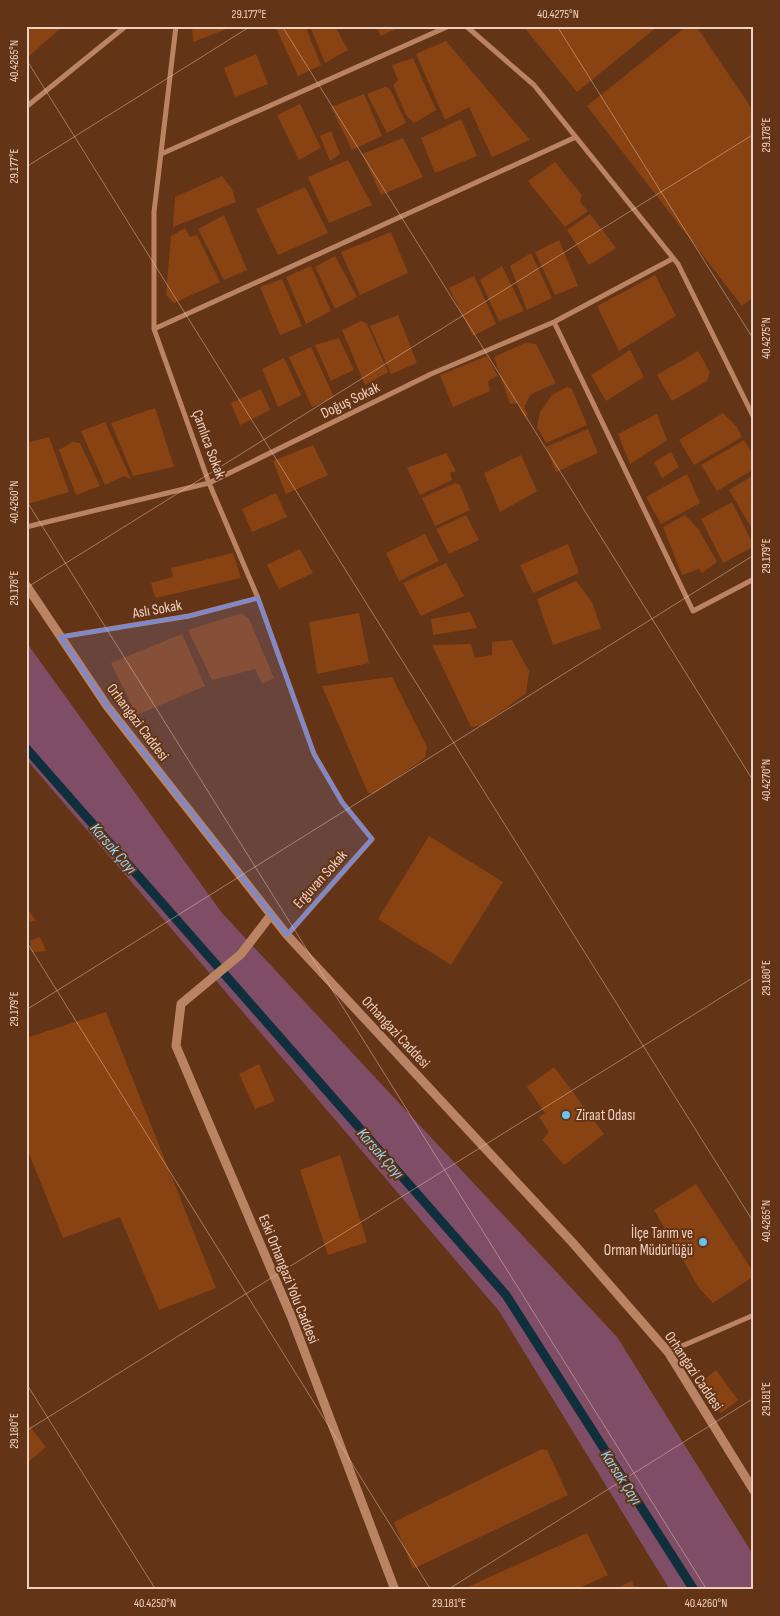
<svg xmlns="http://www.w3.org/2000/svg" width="780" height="1616" font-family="'Sofia Sans Condensed',sans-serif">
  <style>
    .green { fill: #7f4d65 }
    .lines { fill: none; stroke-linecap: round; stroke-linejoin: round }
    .stream { stroke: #0f2f3d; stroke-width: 9 }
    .building { fill: #894313 }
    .minor { stroke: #ba8364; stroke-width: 5 }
    .tertiary { stroke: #ba8364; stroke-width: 9 }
    .marked { fill: #7c89ce; fill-opacity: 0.2; stroke: #7c89ce; stroke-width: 4; stroke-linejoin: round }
    .ticks { fill: none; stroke: #efd1c1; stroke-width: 1; stroke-opacity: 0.45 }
    .poi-dot { fill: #66c4ef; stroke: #643416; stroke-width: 2 }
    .labels { text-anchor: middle; stroke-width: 4; stroke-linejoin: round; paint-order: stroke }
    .street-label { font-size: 15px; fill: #efd1c1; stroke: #643416 }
    .poi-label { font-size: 15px; fill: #efd1c1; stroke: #643416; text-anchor: start }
    .water-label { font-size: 16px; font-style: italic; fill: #8ed4f6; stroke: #643416 }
    .neatline { fill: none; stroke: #efd1c1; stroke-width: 2 }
    .ticks-label { font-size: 12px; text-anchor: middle; fill: #efd1c1 }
  </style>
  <rect width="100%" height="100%" fill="#643416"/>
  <path class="green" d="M26,642l196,271 395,424 137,219v34h-84l-171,-279 -473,-552z"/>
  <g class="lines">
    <path class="stream" d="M26,748l480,547 188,295"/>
  </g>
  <path class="building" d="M26,26h37l-37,33z
    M192,26h42l-41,16z
    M275,26l31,2 15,37 -23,11z
    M310,26h25l13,24 -23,13z
    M376,26h25l-20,10z
    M523,26h135l-81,66z
    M687,26h9l58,86v185l-12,9 -155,-200z
    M446,41l84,99 -38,17 -23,-50 -24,13 -29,-66z
    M256,54l12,30 -33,13 -11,-29z
    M413,58l23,52 -22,13 -8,-8 -13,-30 5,-5 -6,-15z
    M385,87l5,2 16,34 -19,10 -20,-39z
    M364,94l18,42 -30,14 -21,-43z
    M300,104l21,44 -22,12 -22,-45z
    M461,119l16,37 -42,17 -14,-35z
    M331,131l9,23 -10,7 -10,-25z
    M403,138l20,39 -42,18 -19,-41z
    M348,160l24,45 -43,18 -21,-46z
    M555,162l27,33 -2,7 8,9 -23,16 -37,-46z
    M222,176l10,13 4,13 -63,25 2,-30z
    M305,187l23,46 -50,22 -22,-46z
    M590,214l26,34 -27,17 -22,-35z
    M224,215l23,55 -23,10 -26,-51z
    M185,228l5,9 7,-2 23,47 -46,21 -8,-8 5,-59z
    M391,232l17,41 -48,22 -19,-43z
    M559,240l19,46 -23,9 -20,-43z
    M531,253l21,45 -25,12 -17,-44z
    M335,256l22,41 -22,12 -20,-42z
    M311,266l20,45 -25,13 -20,-47z
    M502,266l22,45 -25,10 -19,-41z
    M655,275l21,41 -57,35 -22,-45z
    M474,276l22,48 -23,12 -24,-48z
    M282,279l20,47 -22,9 -20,-48z
    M398,315l19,48 -26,11 -21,-48z
    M361,321l6,3 21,48 -23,13 -23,-55z
    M339,338l15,32 -23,11 -16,-36z
    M525,343l11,1 20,39 -25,11 -7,13 4,8 -4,2 -6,-14 -8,1 -16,-47z
    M311,347l23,50 -22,10 -23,-50z
    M630,350l14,27 -38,24 -15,-26z
    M698,351l12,21 -3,9 -35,20 -15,-26z
    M487,356l11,20 -10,5 2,10 -37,16 -13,-32z
    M284,358l17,37 -23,12 -16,-38z
    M567,387l5,2 15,36 -41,18 -9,-16 3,-15 12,-17z
    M261,389l9,21 -30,15 -9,-22z
    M155,408l19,59 -41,9 -22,-53z
    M723,413l14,14 5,10 -48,28 -15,-25z
    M657,414l10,26 -37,24 -12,-30z
    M105,422l26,57 -7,-3 -19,9 -24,-54z
    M588,429l10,24 -42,19 -10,-25z
    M49,437l20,55 -41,12 -2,-61z
    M744,440l10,16v13l-37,22 -16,-26z
    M72,442l8,1 20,43 -24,9 -17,-45z
    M313,445l15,30 -42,19 -13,-33z
    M671,452l8,15 -17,11 -8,-16z
    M446,453l10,18 -6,2 2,7 -32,15 -13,-27z
    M521,455l16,36 -37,21 -16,-39z
    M687,474l13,29 -39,21 -15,-27z
    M754,475v57l-25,-42z
    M455,483l5,2 10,25 -35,16 -13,-28z
    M276,493l11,24 -35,15 -10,-23z
    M732,502l22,44 -31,17 -22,-44z
    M466,515l13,25 -30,14 -13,-25z
    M685,515l14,15 18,32 -15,11 -3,-4 -17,6 -19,-48z
    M425,534l14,27 -40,20 -13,-28z
    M568,544l11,29 -46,20 -13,-28z
    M300,549l13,24 -34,16 -12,-24z
    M233,553l8,25 -85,20 -2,-4 -3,-11 22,-6 -2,-9z
    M446,563l18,33 -43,20 -18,-33z
    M576,581l16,21 9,26 -48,17 -16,-46z
    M470,612l7,16 -44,7 -2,-16z
    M242,613l7,6 25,59 -12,6 -7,-15 -43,11 -24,-50z
    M359,613l10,50 -52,11 -8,-52z
    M182,634l23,52 -68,29 -26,-52z
    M512,640l17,31 -3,22 -43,32 -12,2 -39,-82 39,-1 4,14 17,-3v-13z
    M392,677l35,70 -2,11 -50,35h-7l-46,-107z
    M429,836l74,46 -52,83 -73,-46z
    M26,912h4l6,9 -10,1z
    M40,937l6,14 -14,1 -2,-11z
    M106,1012l110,276 -57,22 -39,-93 -57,21 -37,-92v-108z
    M259,1064l16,37 -20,8 -16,-35z
    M554,1067l50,67 -40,31 -22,-25 7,-8 -10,-15 6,-4 -18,-26z
    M340,1155l27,87 -39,13 -28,-85z
    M696,1184l58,89v3l-41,27 -14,-15 -45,-78z
    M716,1370l22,30 -17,13 -25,-27z
    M26,1422l20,25 -20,17z
    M542,1449l5,1 21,45 -155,74 -19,-47z
    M587,1533l21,42 -33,15h-114z
    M632,1581l3,9h-23z"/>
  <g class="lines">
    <path class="minor" d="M176,26l-22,186v117l55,154 49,115 56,156 28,48 30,37 -85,96
      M466,26l68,59 144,179 76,154
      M26,107l100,-81
      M161,154l288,-128
      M554,322l139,289 61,-32
      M154,329l422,-192
      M26,527l183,-44 222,-109 123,-52 118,-63
      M60,637l129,-21 69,-18
      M668,1352l86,-37"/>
    <path class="tertiary" d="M26,585l81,121 180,229 285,307 96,110 86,139
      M271,915l-30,39 -60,50 -5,42 115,270 104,274"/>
  </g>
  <path class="marked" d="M258,598l56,156 28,48 30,37 -85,96 -180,-229 -47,-69 129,-21z"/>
  <path class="ticks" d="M282,26l472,756M557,26l197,314M26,59l728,1164M26,167l225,-141M26,500l681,1090M26,588l728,-454M26,941l405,649M26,1010l728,-455M26,1383l130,207M26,1431l728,-454M447,1590l307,-192"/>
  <g class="poi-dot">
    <circle cx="566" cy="1115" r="5"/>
    <circle cx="703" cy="1242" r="5"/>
  </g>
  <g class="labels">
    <g class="street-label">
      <text transform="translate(350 400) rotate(-26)" y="5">Doğuş Sokak</text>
      <text transform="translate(209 444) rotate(70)" y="5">Çamlıca Sokak</text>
      <text transform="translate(157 609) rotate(-10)" y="5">Aslı Sokak</text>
      <text transform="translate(138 722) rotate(53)" y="5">Orhangazi Caddesi</text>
      <text transform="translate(320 879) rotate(-48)" y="5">Erguvan Sokak</text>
      <text transform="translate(396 1032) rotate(47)" y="5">Orhangazi Caddesi</text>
      <text transform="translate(289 1279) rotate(68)" y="5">Eski Orhangazi Yolu Caddesi</text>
      <text transform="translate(694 1371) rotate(56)" y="5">Orhangazi Caddesi</text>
    </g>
    <g class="poi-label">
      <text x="576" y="1120">Ziraat Odası</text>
      <text x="693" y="1238" text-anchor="end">İlçe Tarım ve<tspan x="693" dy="17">Orman Müdürlüğü</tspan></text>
    </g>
    <g class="water-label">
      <text transform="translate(114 848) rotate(49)" y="6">Karsak Çayı</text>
      <text transform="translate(381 1153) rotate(49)" y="6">Karsak Çayı</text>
      <text transform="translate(622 1477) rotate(57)" y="6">Karsak Çayı</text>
    </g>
  </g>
  <rect width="780" height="1616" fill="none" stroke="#643416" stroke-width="55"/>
  <rect x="28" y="28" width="724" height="1560" class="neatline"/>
  <g class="ticks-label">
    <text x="249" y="18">29.177°E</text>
    <text x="558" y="18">40.4275°N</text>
    <text transform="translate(14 61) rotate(-90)" y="4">40.4265°N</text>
    <text transform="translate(766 135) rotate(-90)" y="4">29.178°E</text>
    <text transform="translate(14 166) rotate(-90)" y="4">29.177°E</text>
    <text transform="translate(766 338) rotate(-90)" y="4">40.4275°N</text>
    <text transform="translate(14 502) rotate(-90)" y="4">40.4260°N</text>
    <text transform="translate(766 556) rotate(-90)" y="4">29.179°E</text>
    <text transform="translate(14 588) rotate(-90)" y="4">29.178°E</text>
    <text transform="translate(766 780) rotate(-90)" y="4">40.4270°N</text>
    <text transform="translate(766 978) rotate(-90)" y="4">29.180°E</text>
    <text transform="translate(14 1009) rotate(-90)" y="4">29.179°E</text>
    <text transform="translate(766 1221) rotate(-90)" y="4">40.4265°N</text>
    <text transform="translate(766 1399) rotate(-90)" y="4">29.181°E</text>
    <text transform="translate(14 1431) rotate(-90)" y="4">29.180°E</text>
    <text x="155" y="1607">40.4250°N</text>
    <text x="449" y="1607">29.181°E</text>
    <text x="706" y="1607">40.4260°N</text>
  </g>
</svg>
